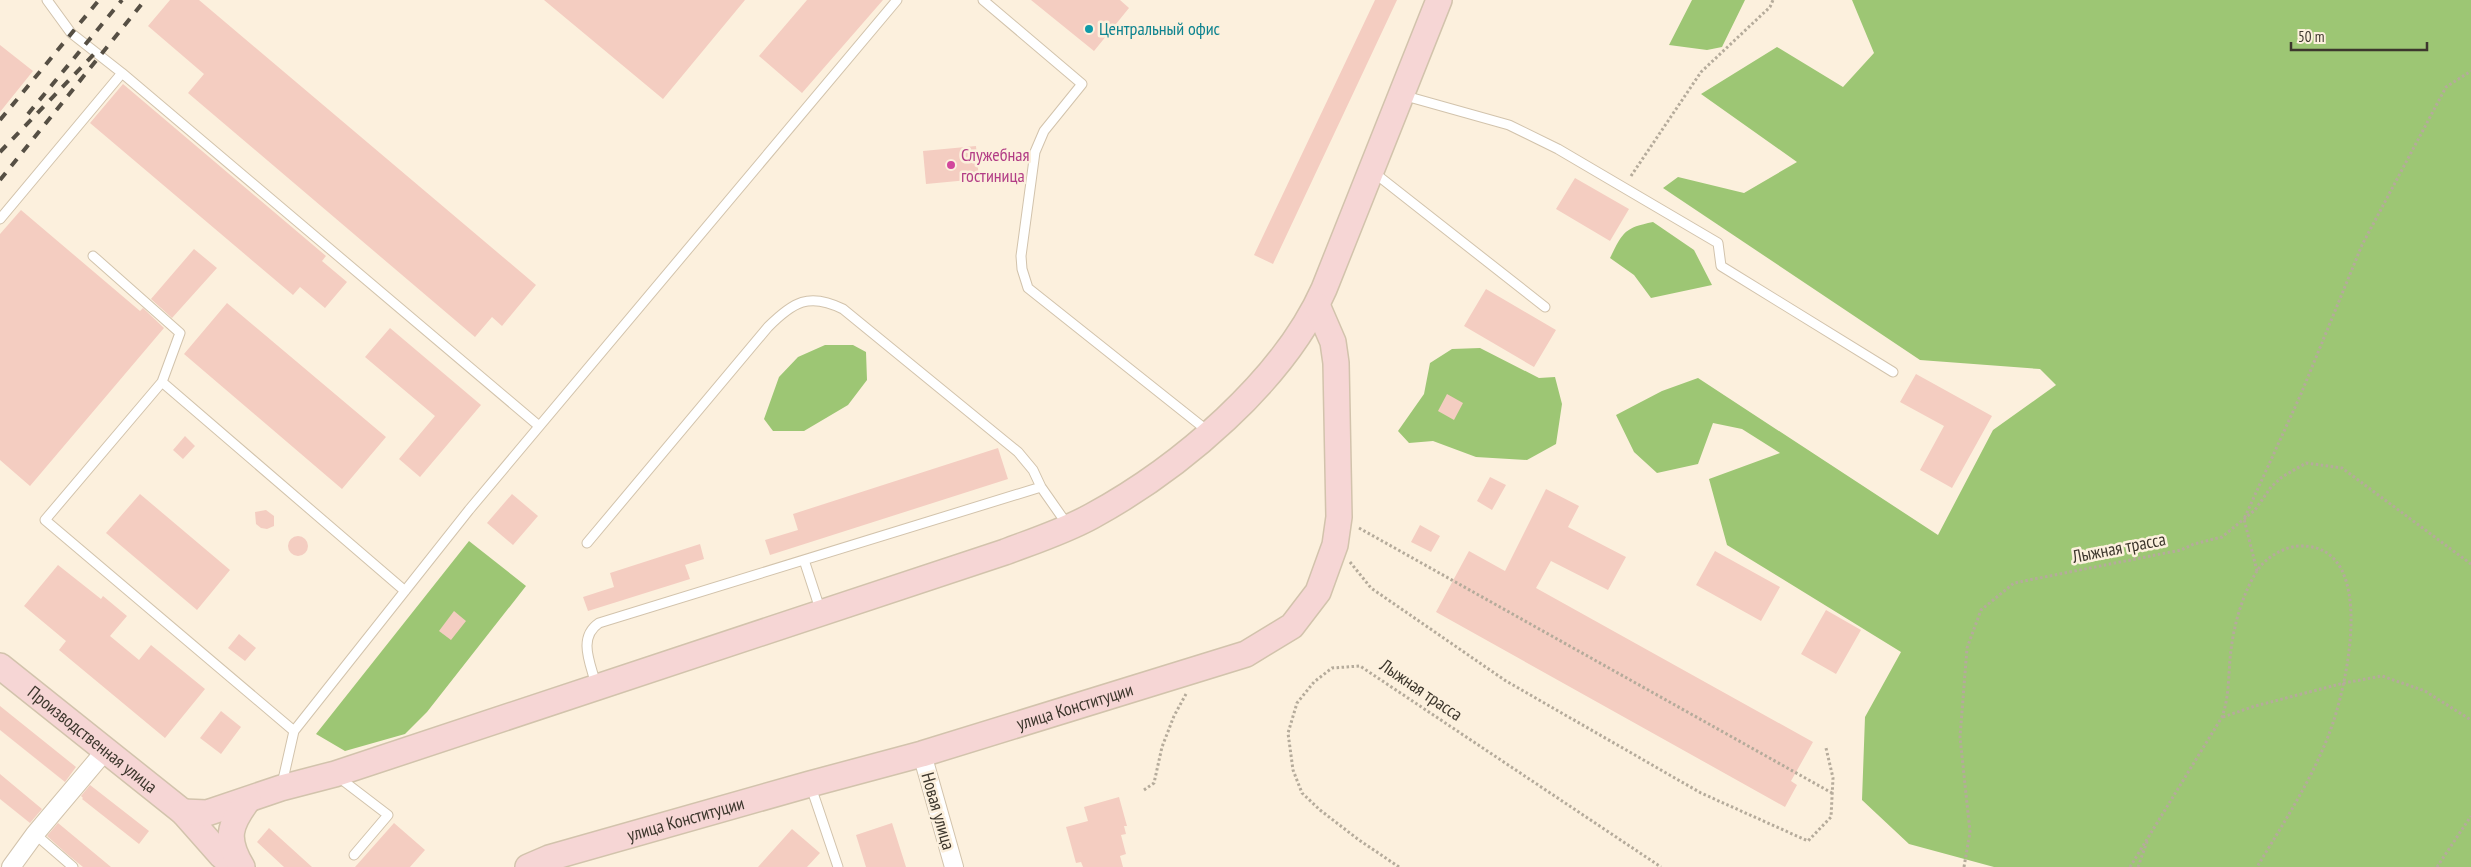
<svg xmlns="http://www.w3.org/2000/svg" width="2471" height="867" font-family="'PT Sans Narrow',sans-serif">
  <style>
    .forest { fill: #9dc674 }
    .building { fill: #f4cdc1 }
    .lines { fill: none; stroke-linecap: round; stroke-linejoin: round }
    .lane-casing { stroke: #d2c3ac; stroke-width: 11 }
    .street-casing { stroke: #d2c3ac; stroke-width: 20 }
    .secondary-casing { stroke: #d2c3ac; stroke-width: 28 }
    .path { stroke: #b5ab9b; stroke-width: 3; stroke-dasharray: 2.5 2.5; stroke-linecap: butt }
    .lane { stroke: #fff; stroke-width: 9 }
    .street { stroke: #fff; stroke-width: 18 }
    .secondary { stroke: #f6d6d5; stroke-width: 25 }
    .rail { stroke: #564f44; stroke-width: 4; stroke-dasharray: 9 9; stroke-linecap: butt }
    .culture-dot { fill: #0f9aa8; stroke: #fcf0dd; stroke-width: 2 }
    .hotel-dot { fill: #d1479c; stroke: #fcf0dd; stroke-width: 2 }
    .labels { text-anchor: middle; stroke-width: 5; stroke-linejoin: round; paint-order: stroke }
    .culture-label { font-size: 18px; fill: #0d838f; stroke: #fcf0dd; text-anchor: start }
    .hotel-label { font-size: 18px; fill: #b23c85; stroke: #fcf0dd; text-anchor: start }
    .street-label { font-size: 18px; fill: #3d372d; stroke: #fcf0dd }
  </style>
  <rect width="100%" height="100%" fill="#fcf0dd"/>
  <path class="forest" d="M1692,0h53l-23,47 -15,3 -38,-5z
    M1852,0h619v867h-477l-85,-23 -47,-44 3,-83 36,-65 -174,-107 -18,-66 71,-26 -38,-24 -29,-6 -15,41 -41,9 -23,-21 -18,-37 46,-24 36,-13 240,157 55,-105 63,-45 -16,-16 -120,-9 -257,-172 15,-11 66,16 53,-31 -96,-68 76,-47 66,40 31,-34z
    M1653,222l41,28 18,35 -61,13 -17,-23 -24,-17c13,-26 14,-30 43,-36z
    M825,345h28l13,7 1,28 -19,25 -44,26h-31l-9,-12 15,-42 19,-20z
    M1480,348l59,30 16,-1 7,27 -6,40 -29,16 -51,-3 -43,-16 -24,2 -11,-12 26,-37 6,-31 22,-14z
    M469,541l57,45 -99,126 -22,22 -60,17 -29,-17z"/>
  <path class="building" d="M170,0h29l337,285 -34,41 -10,-9 -17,20 -287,-244 16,-19 -56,-48z
    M544,0h201l-82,99z
    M807,0h76l-81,93 -43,-37z
    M1031,0h89l9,8 -35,43z
    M1375,0h22l-124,264 -19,-9z
    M0,45l33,26 -33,41z
    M123,84l203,172 -4,5 25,21 -22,26 -25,-21 -7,8 -203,-172z
    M976,146l3,33 -53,5 -3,-33z
    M1575,178l54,31 -19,32 -54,-32z
    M21,210l119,101 3,-3 21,20 -134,158 -30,-26v-226z
    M194,249l23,19 -45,50 -21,-19z
    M1486,289l70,41 -22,37 -70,-41z
    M227,303l159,134 -44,52 -158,-135z
    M390,328l91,77 -61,72 -21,-18 36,-43 -70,-59z
    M1916,374l76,42 -40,72 -32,-18 24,-44 -44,-24z
    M1447,394l16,9 -9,17 -16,-9z
    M185,436l10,10 -12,13 -10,-9z
    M998,448l10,31 -238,76 -5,-15 33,-10 -5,-16z
    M1490,477l16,8 -14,25 -15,-9z
    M1546,489l33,17 -11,21 58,30 -18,33 -57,-29 -15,27 277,154 -22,39 6,4 -12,22 -349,-195 33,-61 36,20z
    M140,494l90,76 -33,40 -91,-77z
    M512,494l26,22 -25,29 -26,-22z
    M266,510l8,6v10l-7,3 -6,-1 -5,-4 -1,-12z
    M1420,525l20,11 -9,16 -20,-10z
    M288 546a10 10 0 1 1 20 0a10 10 0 1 1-20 0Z
    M700,544l4,15 -19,6 5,14 -102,32 -5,-14 31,-10 -4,-14z
    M1715,551l65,36 -19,34 -65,-36z
    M58,565l43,34 2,-3 24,20 -17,20 29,24 12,-15 54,44 -40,49 -106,-88 7,-9 -42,-35z
    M1826,610l35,20 -25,44 -35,-20z
    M454,611l12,10 -15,19 -12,-9z
    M239,634l17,14 -11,13 -17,-13z
    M0,706l76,61 -11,15 -65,-52z
    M221,711l20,16 -20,27 -21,-16z
    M0,774l42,35 -12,14 -30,-24z
    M90,785l59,46 -10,13 -57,-45 1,-1 -2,-2z
    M1119,797l8,29h-3l2,8 -5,1 5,19 -6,2 3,11h-40l-2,-5 -5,1 -10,-36 22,-6 -4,-14z
    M58,823l53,44h-28l-16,-13 -20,-18z
    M394,823l31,27 -15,17h-55z
    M892,823l14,44h-40l-10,-32z
    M269,828l43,39h-28l-27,-25z
    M792,829l28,24 -13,14h-49z"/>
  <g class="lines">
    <g class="lane-casing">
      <path id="lane" d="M983,0l99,84 -38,47 -9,21 -14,104 1,13 6,19 181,144
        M122,73l417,353
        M1402,95l107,30 49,24 160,94 3,23 172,106
        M1372,171l173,136
        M0,219l122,-146 -51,-40 -24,-33
        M93,256l87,77 -18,49 -117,138 249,211
        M162,382l243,209
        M587,543l181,-216c25,-25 41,-35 75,-18l175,143 15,18 8,17 28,40
        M804,560l17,52
        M596,685c-5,-21 -19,-47 3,-62l442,-136
        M337,776l51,39 -34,40
        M282,784l12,-53 175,-221 428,-510
        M810,784l28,83
        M35,834l38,33"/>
    </g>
    <g class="street-casing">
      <path id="street" d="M922,754l32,113
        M11,867l24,-33 70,-83"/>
    </g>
    <g class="secondary-casing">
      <g id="secondary">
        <path id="s1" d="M0,666l183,146 38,43 14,12"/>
        <path d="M183,812l24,1 74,-25 54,-14 670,-222c29,-11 60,-21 87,-36 88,-48 191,-135 232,-227l115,-289"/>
        <path d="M242,867c-17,-28 -13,-42 6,-67"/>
        <path id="s2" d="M528,867l21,-9 261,-74 112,-30 324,-100 46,-28 26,-34 17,-47 4,-28 -3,-154 -3,-21 -16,-37"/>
      </g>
    </g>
    <path class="path" d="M1631,176l70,-104 69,-65 3,-7
      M1359,528l473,265
      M1350,562l21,26 135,93 195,112 107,48 23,-24 2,-39 -7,-30
      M2257,571l-13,-52 57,-125 61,-149 84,-158 25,-16
      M2223,717l32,-11 89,-23 38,-7 43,15 46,29
      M1144,790l10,-7 8,-36 12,-31 12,-22
      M1399,867l-40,-27 -39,-30 -18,-17 -9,-23 -5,-37 9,-30 17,-21 18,-14 28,-2 301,201
      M1964,867l6,-35 -10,-95 7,-89 14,-38 33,-27 167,-33 13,-6 28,-7 33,-27 16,-23 11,-10 24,-14 36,5 129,96
      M2130,867l92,-150c8,-22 6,-45 9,-67 3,-26 12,-57 26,-79 9,-14 28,-25 44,-25 79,-1 45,145 28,188 -18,47 -46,90 -72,133
      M2138,867l10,-28
      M2437,867l34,-51"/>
    <use href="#lane" class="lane"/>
    <use href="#street" class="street"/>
    <use href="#secondary" class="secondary"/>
    <path class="rail" d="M28,114l94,-114
      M0,120l99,-120
      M0,152l97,-101
      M0,180l145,-180"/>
  </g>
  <circle class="culture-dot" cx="1089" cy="29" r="5"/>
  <circle class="hotel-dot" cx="951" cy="165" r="5"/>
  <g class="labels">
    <g class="culture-label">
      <text x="1099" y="35">Центральный офис</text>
    </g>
    <g class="hotel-label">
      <text x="961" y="161">Служебная<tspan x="961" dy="21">гостиница</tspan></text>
    </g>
    <g class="street-label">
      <text transform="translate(2119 548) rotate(-11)" y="6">Лыжная трасса</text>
      <text transform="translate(1421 690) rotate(34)" y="6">Лыжная трасса</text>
      <text dy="6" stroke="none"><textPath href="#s2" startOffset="570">улица Конституции</textPath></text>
      <text dy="6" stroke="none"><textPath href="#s1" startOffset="118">Производственная улица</textPath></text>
      <text transform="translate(938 811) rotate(74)" y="6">Новая улица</text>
      <text dy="6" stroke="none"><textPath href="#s2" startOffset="165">улица Конституции</textPath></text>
    </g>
  </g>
  <path d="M2291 42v8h136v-8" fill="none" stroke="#3d372d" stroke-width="2.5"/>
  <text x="2298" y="42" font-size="15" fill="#3d372d" stroke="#fcf0dd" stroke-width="4" paint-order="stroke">50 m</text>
</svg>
